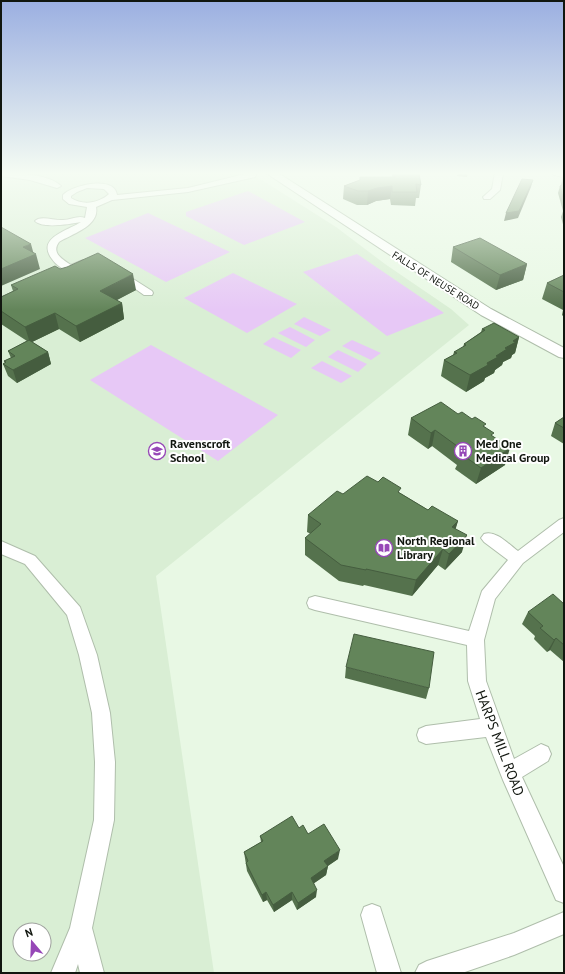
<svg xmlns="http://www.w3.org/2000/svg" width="565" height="974" font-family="'PT Sans',sans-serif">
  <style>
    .built { fill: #d9eed4; fill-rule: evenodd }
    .green { fill: #e7c8f6 }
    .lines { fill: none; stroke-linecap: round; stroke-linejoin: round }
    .minor-casing { stroke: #afbeab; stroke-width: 2 }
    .major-casing { stroke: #afbeab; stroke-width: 2 }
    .minor { fill: #fff; fill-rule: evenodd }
    .major { fill: #fff; fill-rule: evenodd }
    .wall { fill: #55724d }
    .shaded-wall { fill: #455d3f }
    .building { fill: #63855a; stroke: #455d3f }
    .labels { text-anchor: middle; stroke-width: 4; stroke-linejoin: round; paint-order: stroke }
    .far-street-label { font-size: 10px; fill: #11160f; stroke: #fff }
    .poi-label { font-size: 12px; font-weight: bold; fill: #11160f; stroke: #fff; text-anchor: start }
    .near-street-label { font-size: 14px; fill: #11160f; stroke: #fff }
  </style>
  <rect width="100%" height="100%" fill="#e8f8e4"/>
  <path class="built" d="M1,173h250l85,54 49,37 66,45 18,16 -313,251 58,397h-213zM20,930h24v24h-24z"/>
  <path class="green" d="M248,191l57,31 -61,23 -58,-29v-4z
    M148,213l82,39 -64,30 -81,-44z
    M357,254l87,59 -57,23 -84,-64z
    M233,273l64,31 -50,29 -63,-35z
    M304,317l27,13 -11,6 -26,-12z
    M290,327l25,13 -9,7 -28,-14z
    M273,337l28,13 -10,8 -28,-14z
    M352,340l29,13 -10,7 -29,-14z
    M151,345l127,70 -60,46 -128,-81z
    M338,350l29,14 -9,8 -30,-15z
    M322,361l30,15 -11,7 -30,-15z"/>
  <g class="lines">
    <g class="minor-casing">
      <path id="minor" d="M1,173c17,0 48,1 60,13l-4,2 -27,-8 -29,-4z
        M249,173h8l-2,4 -67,15 -76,8 -16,7c4,19 -24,27 -37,35 -8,11 3,17 12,23l12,-5 5,3 -18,9c-6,-2 -14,-7 -18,-13 -16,-21 15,-28 29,-37 -11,2 -38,7 -46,-1 6,-6 20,0 28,-1 8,0 15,-5 22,-2l2,-11 -18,-3 -6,-5v-4c9,-10 52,-20 54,0l71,-7zM87,188l17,1 5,5c-10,9 -26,12 -38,4v-2l6,-4z
        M495,173h8l-3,17 -10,9h-6l-1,-2 9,-8z
        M553,173h11v4l-10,-2z
        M119,270l33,21 1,2 -1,2h-8l-28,-20 -2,-2z
        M564,518v14l-41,31 -28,36 -11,41 2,41 28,78 27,-15 7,3 3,7 -3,7 -26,16 42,90v36l-8,-3 -53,-120 -17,-43 -60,7 -7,-3 -2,-6 2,-6 7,-3 54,-7 -12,-38 -1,-36 -152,-35 -6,-2 -2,-5 2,-5 6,-2 154,35 13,-40 26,-31 -24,-18 -3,-4 3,-4c12,-4 24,10 34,17l41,-31z
        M1,541l34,15 45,51 17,48 13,58 5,49 -1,58 -22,108 12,45h-24l-2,-9 -3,9h-24l19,-45 24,-108 1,-58 -3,-49 -13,-58 -12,-40 -42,-51 -24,-10z
        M372,904l8,3 21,66h-24l-16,-58 3,-8z
        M564,912v22l-50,21 -52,18h-47l4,-8 8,-4 87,-28z"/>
    </g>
    <g class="major-casing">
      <path id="major" d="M266,173h12l213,136 73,39v10l-5,-1 -78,-42z"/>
    </g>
    <use href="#minor" class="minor"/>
    <use href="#major" class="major"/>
  </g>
  <path class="wall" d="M392,173h27l2,12 -2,13h-3l-1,8 -24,-1 -1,-6 -14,2 -9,4h-10l-14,-6 1,-13 16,-6 32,-3z
    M458,173h10l-1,4 -10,-1z
    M564,173v55l-3,-11 2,-6 -5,-18 2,-7 1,-1z
    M453,247l74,17 -4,16 -27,10 -45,-28z
    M60,269l76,21 -20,10 6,3 2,16 -44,23 -21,-13 -27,13 16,10 3,12 -34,19 -9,-7 -5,-12 2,-1 -1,-2 7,-3 -3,-7 19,-10 -26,-17v-27l12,-6 -2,-6z
    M564,275v42l-2,-2 1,-5 -21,-11 5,-16z
    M482,329l37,8 -4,16 -3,2 -1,3 -8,4 -1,3 -7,5 -1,3 -9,5 -1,3 -18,11 -25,-16 3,-16 9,-5 1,-3 9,-5 1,-3 17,-12z
    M458,414l27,13 8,10 12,28 -29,19 -21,-15 2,-4 -25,-19 -4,3 -20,-14 3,-17z
    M564,417v27l-13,-8 4,-13z
    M378,482l22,11 28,17 30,11 -3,8 7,23 -17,18 -7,-5 -26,31 -48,-11 -1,1 -24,-5 -34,-26v-17l6,-4 -4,-2 1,-17 35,-21z
    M564,604v58l-14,-12 -3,2 -13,-13 1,-3 -13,-12 6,-12z
    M346,667l83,21 -3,11 -81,-21z
    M299,828l9,6 30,25 -10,7 -2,9 -12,8 2,14 -19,13 -5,-10 -18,12 -7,-12 -4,2 -16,-31 -3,-19 17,-10 -1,-6z"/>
  <path class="shaded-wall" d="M533,180l-2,7 -13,31 -14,3 2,-8z
    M392,186l-2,13 -14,2 -9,4 1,-14 9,-3z
    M31,244l3,11 2,-1 4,15 -39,17v-17l22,-22z
    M527,264l-4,16 -27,10 4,-15z
    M133,274l3,16 -32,17 -4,-16z
    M122,303l2,16 -44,23 -4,-16z
    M55,313l4,16 -29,14 -5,-16z
    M519,337l-4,16 -3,2 -1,3 -8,4 -1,3 -7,5 -1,3 -9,5 -1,3 -18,11 4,-17 17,-12 26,-22z
    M48,352l3,12 -34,19 -4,-13z
    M435,430l-3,16 -4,3 3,-16z
    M510,448l-5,17 -29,19 5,-16z
    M458,521l-5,17 -1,-11z
    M467,535l-5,17 -17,18 4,-16z
    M443,549l-5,16 -26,31 4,-16z
    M556,638l-6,12 -3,2 7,-12z
    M340,850l-2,9 -15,10 1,-8z
    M328,866l-2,9 -16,11 1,-8z
    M317,890l-1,7 -19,13 1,-7z
    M266,892l1,8 -4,2 -1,-7z
    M292,892v8l-18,12 -1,-7z"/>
  <path class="building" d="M395,173h24l2,12 -5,-1 1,8h-25v-6l-15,2 -9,3h-10l-14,-5 16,-6v-3h35z
    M564,173v28l-4,-15 2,-1z
    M522,179l11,1 -14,31 -13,2z
    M1,227l30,17 -8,3 13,7 -35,15z
    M480,238l47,26 -27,11 -47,-28z
    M98,253l35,21 -33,17 22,12 -46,23 -21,-13 -30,14 -24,-16v-14l17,-8 -7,-4 44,-19 5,3 7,-2z
    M564,275v17l-17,-9z
    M494,323l25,14 -6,4 3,1 -11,6 2,1 -11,7 2,1 -11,6 1,2 -18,10 -26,-15 13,-7 -3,-1 12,-7 -2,-1 21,-14 -3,-1z
    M29,340l19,12 -35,18 -10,-6 3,-2 -2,-1 11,-5 -7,-5z
    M441,402l17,12 4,-2 10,7 3,-2 11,7 -3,2 11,7 -3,2 19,13 -29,20 -21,-15 4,-2 -29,-21 -4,3 -20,-15z
    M564,417v11l-9,-5z
    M367,476l11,6 5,-5 18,11 -3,4 30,18 4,-4 26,15 -6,6 15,8 -18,19 -6,-5 -27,31 -50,-11v1l-25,-5 -36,-27 16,-14 -13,-9 29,-24 6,3z
    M553,594l11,10v41l-8,-7 -2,2 -14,-12 3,-2 -15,-14z
    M354,634l80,18 -5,36 -83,-21z
    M292,816l7,12 4,-3 5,9 16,-10 16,26 -16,11 4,5 -17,12 6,12 -19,13 -6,-11 -19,13 -7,-13 -4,3 -16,-32 2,-2 -4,-9 19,-11 -3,-5z"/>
  <linearGradient id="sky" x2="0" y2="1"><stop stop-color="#9bafe1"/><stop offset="0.56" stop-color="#f5fcf3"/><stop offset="1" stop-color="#f5fcf3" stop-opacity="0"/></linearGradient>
  <rect width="565" height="310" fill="url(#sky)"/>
  <defs>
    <g id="school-ring" transform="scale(0.9)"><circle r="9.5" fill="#fff" stroke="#9647b7" stroke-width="1.5"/><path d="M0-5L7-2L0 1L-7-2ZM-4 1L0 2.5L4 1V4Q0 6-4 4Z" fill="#9647b7"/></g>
    <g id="building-ring" transform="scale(0.9)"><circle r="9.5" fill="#fff" stroke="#9647b7" stroke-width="1.5"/><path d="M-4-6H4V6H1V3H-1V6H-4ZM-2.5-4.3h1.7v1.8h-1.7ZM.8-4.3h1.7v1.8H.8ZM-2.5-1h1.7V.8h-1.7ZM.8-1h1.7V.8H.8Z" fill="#9647b7"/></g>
    <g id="library-ring" transform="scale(0.9)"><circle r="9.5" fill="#fff" stroke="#9647b7" stroke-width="1.5"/><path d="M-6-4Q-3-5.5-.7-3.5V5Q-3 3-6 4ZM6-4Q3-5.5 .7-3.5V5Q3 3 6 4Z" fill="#9647b7"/></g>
  </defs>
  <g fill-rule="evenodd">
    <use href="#school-ring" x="157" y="451"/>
    <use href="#building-ring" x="463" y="451"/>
    <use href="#library-ring" x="384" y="548"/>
  </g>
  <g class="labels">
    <g class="far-street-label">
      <text transform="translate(436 280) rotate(32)" y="4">FALLS OF NEUSE ROAD</text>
    </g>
    <g class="poi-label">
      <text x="170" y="448">Ravenscroft<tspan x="170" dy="14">School</tspan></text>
      <text x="476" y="448">Med One<tspan x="476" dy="14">Medical Group</tspan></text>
      <text x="397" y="545">North Regional<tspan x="397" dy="14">Library</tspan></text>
    </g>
    <g class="near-street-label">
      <text transform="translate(500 743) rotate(69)" y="5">HARPS MILL ROAD</text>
    </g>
  </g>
  <rect width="565" height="974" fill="none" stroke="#11160f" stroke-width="4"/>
  <g transform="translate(32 942) rotate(341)"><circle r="19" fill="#ffffff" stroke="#a0a29f"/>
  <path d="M0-3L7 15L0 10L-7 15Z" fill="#9647b7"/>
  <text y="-6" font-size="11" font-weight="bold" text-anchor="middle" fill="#11160f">N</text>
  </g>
</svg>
